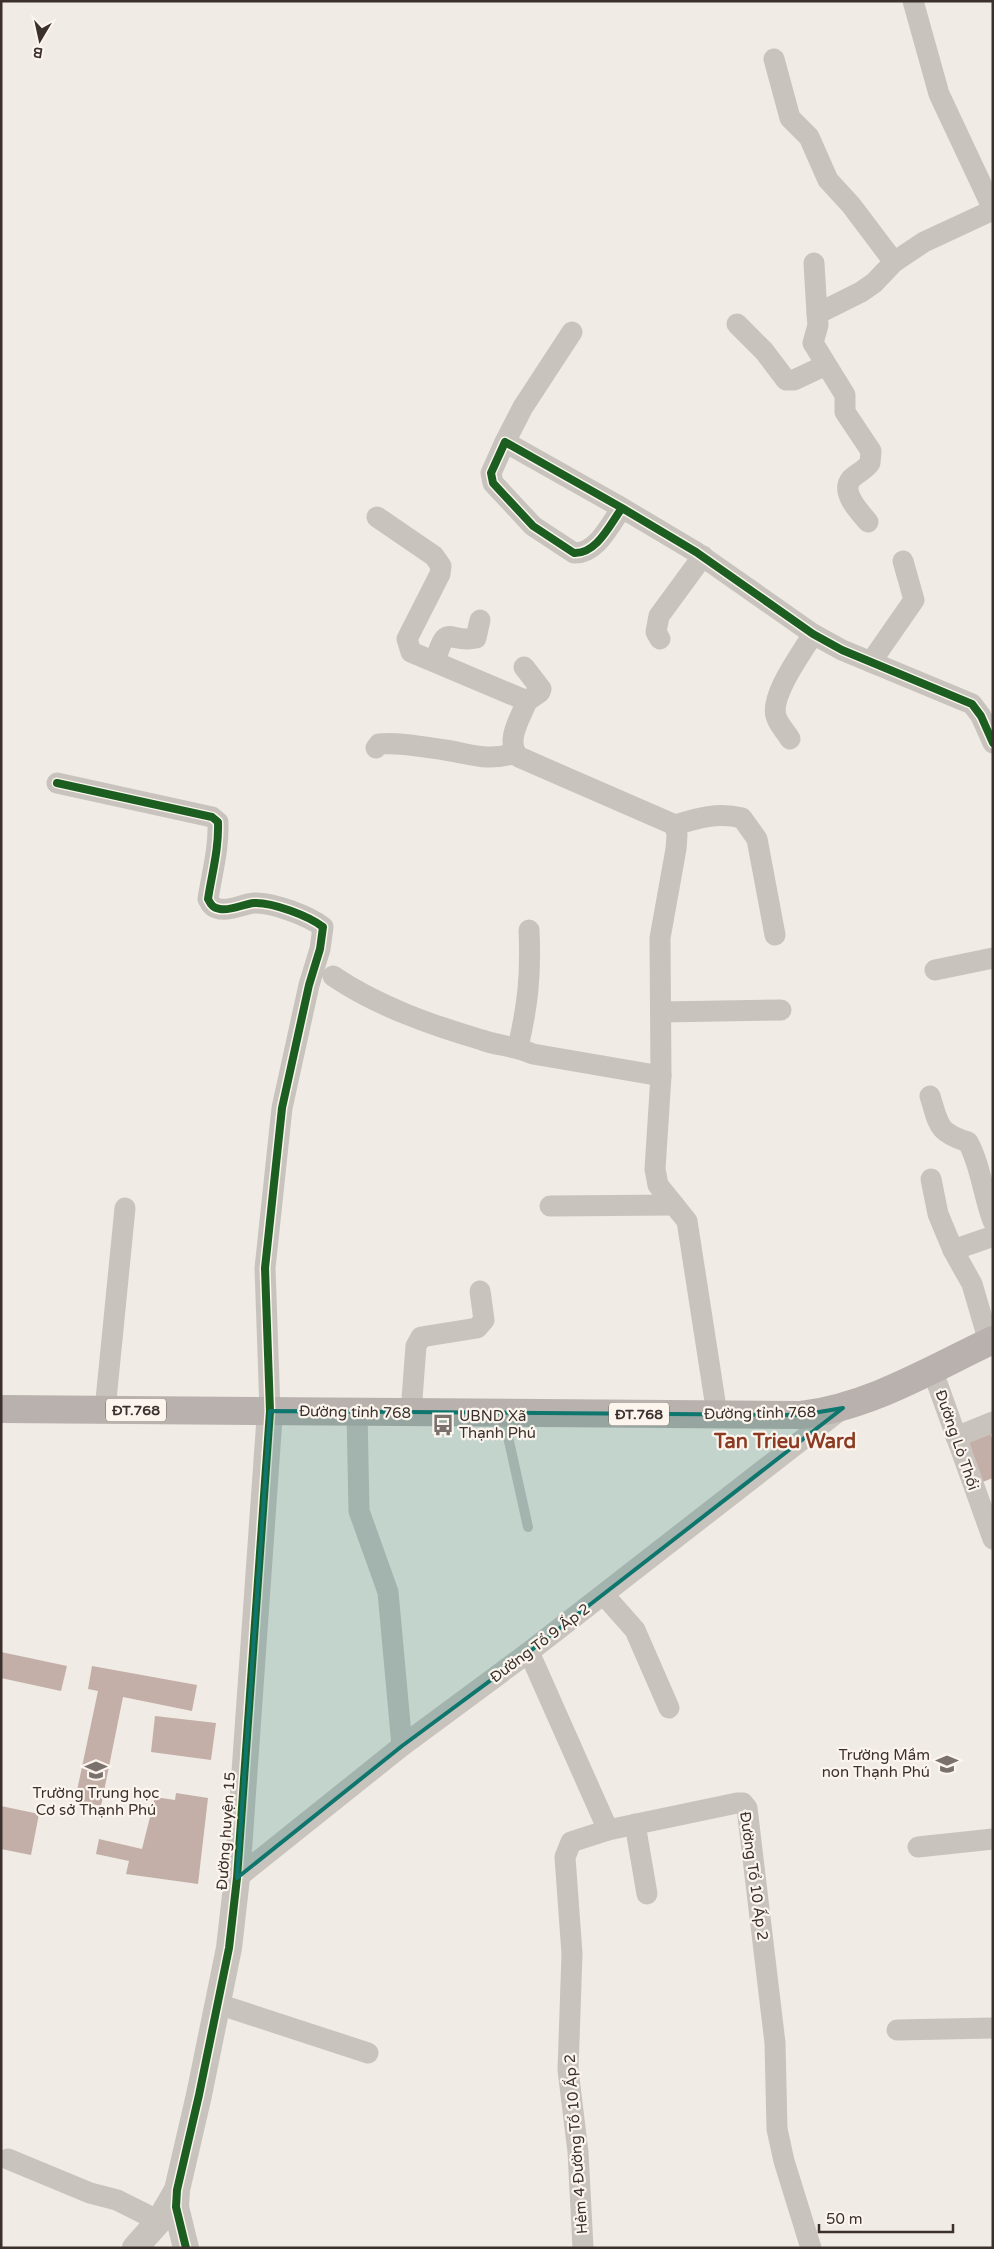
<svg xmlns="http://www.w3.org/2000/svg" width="994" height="2249" viewBox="0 0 994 2249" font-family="'Varela Round',sans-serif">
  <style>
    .building { fill: #c3afa7 }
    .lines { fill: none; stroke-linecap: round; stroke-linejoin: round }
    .service { stroke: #c9c3be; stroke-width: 10 }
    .minor { stroke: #c9c3be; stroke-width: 21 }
    .tertiary { stroke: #c9c3be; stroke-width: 26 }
    .primary { stroke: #b8b1ad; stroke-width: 28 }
    .cycleway-casing { stroke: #fbf5ee; stroke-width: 11 }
    .cycleway { stroke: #1b5e20; stroke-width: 8 }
    .marked { fill: #0f766e; fill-opacity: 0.2; stroke: #0f766e; stroke-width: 4; stroke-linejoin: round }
    .labels { text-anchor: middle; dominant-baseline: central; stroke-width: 4.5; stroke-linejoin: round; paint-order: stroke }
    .shield { fill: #fbf5ee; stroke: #756b66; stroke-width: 1 }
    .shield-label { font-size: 14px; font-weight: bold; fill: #3b302b }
    .street-label { font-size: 15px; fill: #3b302b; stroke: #fbf5ee }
    .poi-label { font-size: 15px; fill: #3b302b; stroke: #fbf5ee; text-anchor: start }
    .district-label { font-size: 20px; font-weight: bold; fill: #8c3b22; stroke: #fbf5ee }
  </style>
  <rect width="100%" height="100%" fill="#f0ebe5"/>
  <!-- building -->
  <g class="building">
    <path d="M989 1430 993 1441V1478L980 1483 964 1439Z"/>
    <path d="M1 1652 67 1666 61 1691 1 1678Z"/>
    <path d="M92 1666 197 1685 192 1711 123 1697 101 1806 75 1800 98 1691 88 1689Z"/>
    <path d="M155 1716 216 1723 211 1760 151 1752Z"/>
    <path d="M176 1793 208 1798 198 1884 126 1874 129 1861 96 1854 99 1839 142 1849 155 1797 175 1800Z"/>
    <path d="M1 1806 39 1814 31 1855 1 1849Z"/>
  </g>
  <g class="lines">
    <!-- service -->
    <path class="service" d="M503 1414 528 1527"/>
    <!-- minor -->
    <g class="minor">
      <path d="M913 1 939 94 993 209"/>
      <path d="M774 59 790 118 809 137 828 180 851 205 894 262"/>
      <path d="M814 263 817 314 861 292 874 283 894 262 924 242 993 210"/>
      <path d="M817 314 818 325 813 343 845 395V412L871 451 870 463C865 470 857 473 851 479 840 493 860 512 868 522"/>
      <path d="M737 324 764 351 786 380H794L826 365"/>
      <path d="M505 442 523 407 572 332"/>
      <path d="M622 508C610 524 597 554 574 553L533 526 493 483 491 473 505 442 622 508 696 552 813 634 842 650 972 704 981 716 993 743"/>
      <path d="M377 517 434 556 441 566 440 574 407 639 411 652 527 701C521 717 504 742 519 757L675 825 677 835 676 849 660 938 661 1076"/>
      <path d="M660 639 656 632 659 616 703 556"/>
      <path d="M435 662C447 620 448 644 476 638L480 620"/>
      <path d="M871 662 914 600 903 561"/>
      <path d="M524 667 541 689 540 692 527 701"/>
      <path d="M790 739C786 732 778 724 776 716 770 695 802 653 813 634"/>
      <path d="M376 748 379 744C400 742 424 747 445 750 471 754 488 762 515 753"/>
      <path d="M57 783 212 817 218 822C219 849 212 873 208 899 211 905 213 908 220 909 232 911 243 904 254 903 272 902 309 916 323 927L320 949 309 985 282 1108 265 1268 270 1411"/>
      <path d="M675 825C698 818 718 812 742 818L757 839 775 935"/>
      <path d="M935 970 993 958"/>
      <path d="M333 976C377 1006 431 1025 482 1040 499 1046 516 1046 533 1054L661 1076 655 1169 658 1185 687 1221 717 1414"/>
      <path d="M661 1012 781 1010"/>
      <path d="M518 1047C528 1004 531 975 529 930"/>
      <path d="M930 1096C939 1125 937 1132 968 1142 981 1166 983 1195 993 1221"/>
      <path d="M931 1179 938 1214 953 1250"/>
      <path d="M550 1206 674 1205"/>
      <path d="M989 1342 972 1284 953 1250 991 1237 993 1234"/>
      <path d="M932 1369 993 1539"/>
      <path d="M105 1410 125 1208"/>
      <path d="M357 1412 359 1511 388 1592 402 1746"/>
      <path d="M411 1412 416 1346 421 1337 477 1328 484 1320 480 1291"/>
      <path d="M956 1437 993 1422"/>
      <path d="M604 1595 635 1630 669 1708"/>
      <path d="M529 1652 608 1830 737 1803H743L747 1808 775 2043 777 2129 784 2161 811 2248"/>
      <path d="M635 1824 647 1894"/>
      <path d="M918 1847 993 1839"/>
      <path d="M237 1878 402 1746 529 1652 843 1408"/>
      <path d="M218 2004 368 2053"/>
      <path d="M897 2030 993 2028"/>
      <path d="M8 2159 90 2193 117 2200 159 2221"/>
      <path d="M583 2248 578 2152 568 2070 572 1954 565 1857 571 1842 608 1830"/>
    </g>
    <!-- tertiary -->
    <g class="tertiary">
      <path d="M135 2248 159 2221 177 2190"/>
      <path d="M186 2248 176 2207 177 2190 199 2095 229 1948 237 1878 270 1411"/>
    </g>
    <!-- primary -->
    <path class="primary" d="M1 1409 801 1415C870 1407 931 1369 993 1340"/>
    <!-- cycleway casing -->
    <g class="cycleway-casing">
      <g id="cycleway">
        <path d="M622 508C610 524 597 554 574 553L533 526 493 483 491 473 505 442 622 508 696 552 813 634 842 650 972 704 981 716 993 743"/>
        <path d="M57 783 212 817 218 822C219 849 212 873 208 899 211 905 213 908 220 909 232 911 243 904 254 903 272 902 309 916 323 927L320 949 309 985 282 1108 265 1268 270 1411 237 1878 229 1948 199 2095 177 2190 176 2207 186 2248"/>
      </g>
    </g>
    <!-- cycleway -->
    <use href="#cycleway" class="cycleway"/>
  </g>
  <!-- marked area -->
  <path class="marked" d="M843 1408 529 1652 402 1746 237 1878 270 1411 801 1415Z"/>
  <!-- icons -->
  <defs>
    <g id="bus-bare" transform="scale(1.725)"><path d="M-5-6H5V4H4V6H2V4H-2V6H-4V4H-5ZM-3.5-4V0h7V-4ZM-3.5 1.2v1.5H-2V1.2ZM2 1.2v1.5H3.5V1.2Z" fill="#7a716c" stroke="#fbf5ee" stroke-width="2.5" paint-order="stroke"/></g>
    <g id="school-bare" transform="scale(1.725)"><path d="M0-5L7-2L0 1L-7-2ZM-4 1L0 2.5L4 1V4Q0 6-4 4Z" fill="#7a716c" stroke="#fbf5ee" stroke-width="2.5" paint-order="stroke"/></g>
  </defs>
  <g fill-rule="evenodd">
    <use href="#bus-bare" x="443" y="1425"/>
    <use href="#school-bare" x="947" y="1764"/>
    <use href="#school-bare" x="96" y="1770"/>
  </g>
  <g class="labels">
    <!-- shield labels -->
    <g class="shield">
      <rect x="106" y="1398.5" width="60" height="23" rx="4"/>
      <rect x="609" y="1402.5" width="60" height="23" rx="4"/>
    </g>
    <g class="shield-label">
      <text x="136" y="1410">ĐT.768</text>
      <text x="639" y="1414">ĐT.768</text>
    </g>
    <!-- street labels -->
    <g class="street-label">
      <text transform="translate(355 1412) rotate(1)">Đường tỉnh 768</text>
      <text transform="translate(760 1413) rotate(-1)">Đường tỉnh 768</text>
      <text transform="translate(957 1440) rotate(71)">Đường Lò Thổi</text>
      <text transform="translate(540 1643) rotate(-37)">Đường Tổ 9 Ấp 2</text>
      <text transform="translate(226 1831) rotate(-86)">Đường huyện 15</text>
      <text transform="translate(754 1876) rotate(82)">Đường Tổ 10 Ấp 2</text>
      <text transform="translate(576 2144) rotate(-94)">Hẻm 4 Đường Tổ 10 Ấp 2</text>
    </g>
    <!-- poi labels -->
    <g class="poi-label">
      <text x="459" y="1416">UBND Xã<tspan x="459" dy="17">Thạnh Phú</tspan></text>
      <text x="930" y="1755" text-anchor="end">Trường Mầm<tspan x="930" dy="17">non Thạnh Phú</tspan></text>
      <text x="96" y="1793" text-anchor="middle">Trường Trung học<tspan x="96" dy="17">Cơ sở Thạnh Phú</tspan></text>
    </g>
    <!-- district labels -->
    <g class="district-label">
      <text x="785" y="1442">Tan Trieu Ward</text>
    </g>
  </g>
  <!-- border -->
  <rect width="994" height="2249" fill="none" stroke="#3b302b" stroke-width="5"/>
  <!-- north arrow -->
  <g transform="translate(40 40) rotate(189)" stroke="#fbf5ee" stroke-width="4" paint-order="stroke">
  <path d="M0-4L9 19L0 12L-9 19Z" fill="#3b302b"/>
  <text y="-8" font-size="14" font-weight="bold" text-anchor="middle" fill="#3b302b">B</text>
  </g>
  <!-- scale -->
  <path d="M819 2224v8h134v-8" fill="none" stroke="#3b302b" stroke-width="2.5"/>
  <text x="826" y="2224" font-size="15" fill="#3b302b" stroke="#fbf5ee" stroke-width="4" paint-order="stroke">50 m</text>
</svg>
